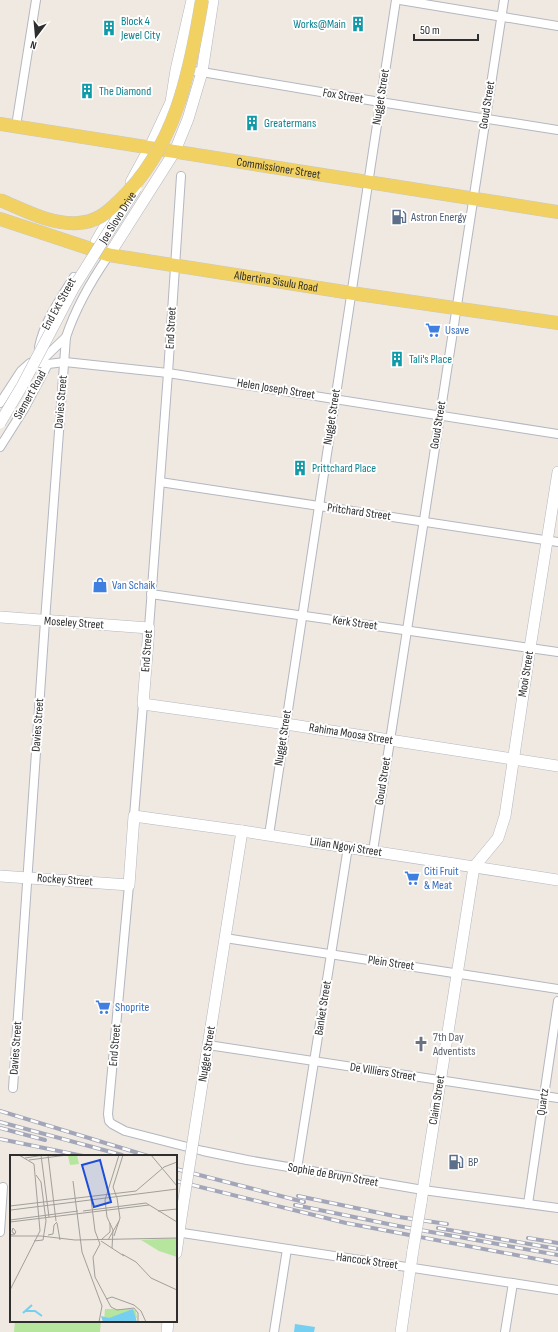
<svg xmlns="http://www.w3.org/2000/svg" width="558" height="1332" viewBox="0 0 558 1332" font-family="'Sofia Sans Condensed',sans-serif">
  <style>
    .green { fill: #b6e59e }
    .water { fill: #75cff0 }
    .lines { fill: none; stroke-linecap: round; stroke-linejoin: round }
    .street-casing { stroke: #b4b7c1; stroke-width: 10 }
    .secondary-casing { stroke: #b4b7c1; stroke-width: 12 }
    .primary-casing { stroke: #c9c9c9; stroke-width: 14 }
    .street { stroke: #fff; stroke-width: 8 }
    .secondary { stroke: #fff; stroke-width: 11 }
    .primary { stroke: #f2d163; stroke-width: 13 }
    .rail-casing { stroke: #a3a6b8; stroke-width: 4 }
    .rail { stroke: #fff; stroke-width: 2.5; stroke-dasharray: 8; stroke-linecap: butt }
    .secondary-bridge-casing { stroke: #b4b7c1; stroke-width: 12; stroke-linecap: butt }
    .primary-bridge-casing { stroke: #c9c9c9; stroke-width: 14; stroke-linecap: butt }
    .secondary-bridge { stroke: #fff; stroke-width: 11 }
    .primary-bridge { stroke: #f2d163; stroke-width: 13 }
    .labels { text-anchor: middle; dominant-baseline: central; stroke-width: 4; stroke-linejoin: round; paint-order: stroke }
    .culture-label { font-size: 12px; fill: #0d838f; stroke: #fff; text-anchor: start }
    .street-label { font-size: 12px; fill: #2e2e2e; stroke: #fff }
    .service-label { font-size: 12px; fill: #4e5e75; stroke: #fff; text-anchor: start }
    .shop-label { font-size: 12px; fill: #366cbe; stroke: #fff; text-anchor: start }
    .worship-label { font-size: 12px; fill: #5b616d; stroke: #fff; text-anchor: start }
    .inset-river { fill: none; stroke: #75cff0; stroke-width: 2 }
    .inset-road { fill: none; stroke: #a29e99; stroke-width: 1 }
    .view { fill: #1d4ed8; fill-opacity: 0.15; stroke: #1d4ed8; stroke-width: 2 }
    .inset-edge { fill: none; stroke: #2e2e2e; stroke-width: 2 }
  </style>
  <rect width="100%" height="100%" fill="#efe9e1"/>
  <!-- green -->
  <path class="green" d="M15 1321H101L100 1332H14Z"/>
  <!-- water -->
  <path class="water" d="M295 1324 315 1327 314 1332H294Z"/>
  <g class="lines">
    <!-- street casing -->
    <g class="street-casing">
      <g id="street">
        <path d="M400 0 558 26"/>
        <path d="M184 70 202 72 380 102 558 130"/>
        <path d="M16 126 36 0"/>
        <path d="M39 347C44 322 60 299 74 277"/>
        <path d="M40 362 66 337"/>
        <path d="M0 403 21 371 30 363 33 362 48 364 65 362 168 373 558 434"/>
        <path d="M0 447 24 409 48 364"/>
        <path d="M160 482 558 542"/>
        <path d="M151 594 558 652"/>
        <path d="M149 628 168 373 181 176"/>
        <path d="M134 816 143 704"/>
        <path d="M269 835 396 0"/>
        <path d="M373 851 504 0"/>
        <path d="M129 885 108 1114 109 1121 112 1124 125 1131 203 1151 247 1160 423 1190 558 1208"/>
        <path d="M225 938 558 989"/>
        <path d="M208 1045 558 1098"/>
        <path d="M13 1088 45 621 66 337C76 307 91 281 109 255"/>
        <path d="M297 1169 348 847"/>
        <path d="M528 1204 558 1001"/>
        <path d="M0 1232 3 1187"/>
        <path d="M176 1232 558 1290"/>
        <path d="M274 1332 287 1249"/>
        <path d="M505 1332 513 1283"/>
      </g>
    </g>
    <!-- secondary casing -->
    <g class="secondary-casing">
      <g id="secondary">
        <path d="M131 182 150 147 171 102 176 70 192 0"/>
        <path d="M96 242 117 205"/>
        <path d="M109 255 175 151 188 119 202 72 213 0"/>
        <path d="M0 617 149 628 143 704 286 724 558 766"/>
        <path d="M0 876 129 885 134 816 242 831 558 880"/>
        <path d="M207 1052 242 831"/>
        <path d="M421 1203 474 867 498 838 505 816 530 648 558 472"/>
        <path d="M176 1253 181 1218"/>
        <path d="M167 1332 168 1321"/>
        <path d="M401 1332 413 1250"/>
      </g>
    </g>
    <!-- primary casing -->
    <g class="primary-casing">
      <g id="primary">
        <path id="s1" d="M0 124 558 212"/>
        <path id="s2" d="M0 219 109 255 351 293 558 323"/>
      </g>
    </g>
    <!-- street -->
    <use href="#street" class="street"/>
    <!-- secondary -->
    <use href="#secondary" class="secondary"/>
    <!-- primary -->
    <use href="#primary" class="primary"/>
    <!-- rail casing -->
    <g class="rail-casing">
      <g id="rail">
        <path d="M0 1111 148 1156"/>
        <path d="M0 1122 122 1155"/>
        <path d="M0 1128 45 1140"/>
        <path d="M0 1139 83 1156"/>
        <path d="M176 1169 304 1202"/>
        <path d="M176 1181 346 1223 558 1263"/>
        <path d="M298 1196 399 1217 447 1224"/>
        <path d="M295 1205 398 1226 558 1255"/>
        <path d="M438 1228 558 1249"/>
        <path d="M528 1238 558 1243"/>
      </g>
    </g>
    <!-- rail -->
    <use href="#rail" class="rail"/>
    <!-- secondary-bridge casing -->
    <g class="secondary-bridge-casing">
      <g id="secondary-bridge">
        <path id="s3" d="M0 423 22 386 74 287 136 188"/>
        <path d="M181 1218 207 1052"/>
        <path d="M413 1250 421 1203"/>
      </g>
    </g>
    <!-- primary-bridge casing -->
    <g class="primary-bridge-casing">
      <path id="primary-bridge" d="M0 200C24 210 51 225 78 223 96 222 107 213 119 201 175 148 190 73 202 0"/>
    </g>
    <!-- secondary-bridge -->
    <use href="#secondary-bridge" class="secondary-bridge"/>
    <!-- primary-bridge -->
    <use href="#primary-bridge" class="primary-bridge"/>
  </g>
  <!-- icons -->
  <defs>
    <g id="building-bare" transform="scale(1.2)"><path d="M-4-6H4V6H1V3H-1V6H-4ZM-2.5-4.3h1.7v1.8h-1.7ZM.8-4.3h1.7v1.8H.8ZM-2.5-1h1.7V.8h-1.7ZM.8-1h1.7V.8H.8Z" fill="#0f9aa8" stroke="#fff" stroke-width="2.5" paint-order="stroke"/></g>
    <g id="fuel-bare" transform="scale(1.2)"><path d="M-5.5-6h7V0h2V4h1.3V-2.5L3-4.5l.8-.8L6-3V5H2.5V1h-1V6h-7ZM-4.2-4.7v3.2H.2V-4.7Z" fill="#5c6f8a" stroke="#fff" stroke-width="2.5" paint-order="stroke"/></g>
    <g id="supermarket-bare" transform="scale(1.2)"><path d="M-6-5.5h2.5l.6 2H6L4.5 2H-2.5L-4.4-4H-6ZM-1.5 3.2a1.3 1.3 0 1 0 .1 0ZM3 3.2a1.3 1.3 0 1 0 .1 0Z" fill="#3f7fe0" stroke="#fff" stroke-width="2.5" paint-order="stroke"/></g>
    <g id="shop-bare" transform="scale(1.2)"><path d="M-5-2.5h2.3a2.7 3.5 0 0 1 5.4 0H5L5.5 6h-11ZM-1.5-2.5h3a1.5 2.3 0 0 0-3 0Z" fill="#3f7fe0" stroke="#fff" stroke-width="2.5" paint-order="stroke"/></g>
    <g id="church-bare" transform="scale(1.2)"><path d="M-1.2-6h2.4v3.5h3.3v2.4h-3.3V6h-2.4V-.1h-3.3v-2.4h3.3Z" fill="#6b7280" stroke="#fff" stroke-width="2.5" paint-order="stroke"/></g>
  </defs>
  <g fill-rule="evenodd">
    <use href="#building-bare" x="358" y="24"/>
    <use href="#building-bare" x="109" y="28"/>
    <use href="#building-bare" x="87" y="91"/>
    <use href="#building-bare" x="252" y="123"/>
    <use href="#fuel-bare" x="399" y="217"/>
    <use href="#supermarket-bare" x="433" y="330"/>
    <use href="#building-bare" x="397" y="359"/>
    <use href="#building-bare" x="300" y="468"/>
    <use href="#shop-bare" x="100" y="585"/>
    <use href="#supermarket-bare" x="412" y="878"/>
    <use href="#supermarket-bare" x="103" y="1007"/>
    <use href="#church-bare" x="421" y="1044"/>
    <use href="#fuel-bare" x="456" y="1162"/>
  </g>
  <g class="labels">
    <!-- culture labels -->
    <g class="culture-label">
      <text x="121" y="21">Block 4<tspan x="121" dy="14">Jewel City</tspan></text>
      <text x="346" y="24" text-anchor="end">Works@Main</text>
      <text x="99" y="91">The Diamond</text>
      <text x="264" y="123">Greatermans</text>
      <text x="409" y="359">Tali's Place</text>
      <text x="312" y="468">Prittchard Place</text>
    </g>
    <!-- street labels -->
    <g class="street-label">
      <text transform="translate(343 96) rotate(10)">Fox Street</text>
      <text transform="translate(381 97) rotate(-81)">Nugget Street</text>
      <text transform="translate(487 105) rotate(-81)">Goud Street</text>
      <text stroke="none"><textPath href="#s1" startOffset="282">Commissioner Street</textPath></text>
      <text stroke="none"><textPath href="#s3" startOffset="237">Joe Slovo Drive</textPath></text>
      <text stroke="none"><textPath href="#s2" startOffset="284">Albertina Sisulu Road</textPath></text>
      <text transform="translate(59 304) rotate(-61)">End Ext Street</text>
      <text transform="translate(171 328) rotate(-87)">End Street</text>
      <text transform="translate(276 389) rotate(9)">Helen Joseph Street</text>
      <text transform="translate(30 395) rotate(-61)">Siemert Road</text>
      <text transform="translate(61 402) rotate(-85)">Davies Street</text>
      <text transform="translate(332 417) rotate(-81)">Nugget Street</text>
      <text transform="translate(438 425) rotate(-81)">Goud Street</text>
      <text transform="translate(359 512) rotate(8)">Pritchard Street</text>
      <text transform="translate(74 623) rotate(4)">Moseley Street</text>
      <text transform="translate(355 623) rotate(8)">Kerk Street</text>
      <text transform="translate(147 651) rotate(-86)">End Street</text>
      <text transform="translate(526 674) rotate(-81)">Mooi Street</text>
      <text transform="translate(38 725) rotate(-86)">Davies Street</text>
      <text transform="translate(351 734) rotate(9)">Rahima Moosa Street</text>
      <text transform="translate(283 738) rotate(-81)">Nugget Street</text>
      <text transform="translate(383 781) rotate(-81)">Goud Street</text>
      <text transform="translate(346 847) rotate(9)">Lilian Ngoyi Street</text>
      <text transform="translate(65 880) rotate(4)">Rockey Street</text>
      <text transform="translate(391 963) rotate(8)">Plein Street</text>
      <text transform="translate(323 1008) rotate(-81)">Banket Street</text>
      <text transform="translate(115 1045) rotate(-85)">End Street</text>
      <text transform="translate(16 1048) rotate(-86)">Davies Street</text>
      <text transform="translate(207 1054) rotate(-81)">Nugget Street</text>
      <text transform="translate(383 1072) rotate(9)">De Villiers Street</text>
      <text transform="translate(437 1100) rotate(-81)">Claim Street</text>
      <text transform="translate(543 1102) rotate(-82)">Quartz</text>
      <text transform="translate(333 1175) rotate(10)">Sophie de Bruyn Street</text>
      <text transform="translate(367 1261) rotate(8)">Hancock Street</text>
    </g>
    <!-- service labels -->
    <g class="service-label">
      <text x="411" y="217">Astron Energy</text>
      <text x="468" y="1162">BP</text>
    </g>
    <!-- shop labels -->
    <g class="shop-label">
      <text x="445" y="330">Usave</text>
      <text x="112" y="585">Van Schaik</text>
      <text x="424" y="871">Citi Fruit<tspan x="424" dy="14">&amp; Meat</tspan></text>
      <text x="115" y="1007">Shoprite</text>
    </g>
    <!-- worship labels -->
    <g class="worship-label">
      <text x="433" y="1037">7th Day<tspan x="433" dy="14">Adventists</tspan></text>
    </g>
  </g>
  <!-- overview -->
  <g transform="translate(10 1155)">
    <rect width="167" height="167" fill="#efe9e1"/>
    <path d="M67 0 69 9 60 10 58 1ZM167 83V102L149 96 131 85ZM95 154H123L126 156 127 163 94 167Z" fill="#b6e59e"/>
    <path d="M123 154 127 167H93L91 161 99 163Z" fill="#75cff0"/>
    <path class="inset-river" d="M16 156H25L32 161M13 158 22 150"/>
    <path class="inset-road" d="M31 0 39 62M38 0 46 66M141 0 167 31M15 3 34 0M19 5 57 0M63 26 72 97 92 151 89 167M81 44 85 76 90 89 83 102 85 122 101 152 107 155 124 153 128 158V167M0 51 126 36 154 12 167 7M1 55 167 34M73 56 136 48 167 67M148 56 167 54M0 65 68 56M0 67 139 50M47 68 50 85M0 80 4 79H5V78L6 77 3 73 2 76 3 78H4V79H5M38 80 43 79 44 70 47 67M0 81H31L65 85 167 83M104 81 110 63 107 43 103 32 113 0M92 84 100 77V68M98 85 109 66M24 86 33 85 36 66 31 27 26 20M91 86 114 101M102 93 103 75 97 62 95 45 109 0M112 99 126 107 141 123 167 135M0 135 30 76 24 9 9 0M96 144 102 142 124 150 131 156 136 167"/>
    <path class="view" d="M90 5 101 47 84 52 72 10Z"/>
    <rect width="167" height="167" class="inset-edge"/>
  </g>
  <!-- north arrow -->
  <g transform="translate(36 36) rotate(196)" stroke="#ffffff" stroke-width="3" paint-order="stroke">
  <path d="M0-3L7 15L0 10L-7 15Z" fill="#2e2e2e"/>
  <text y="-6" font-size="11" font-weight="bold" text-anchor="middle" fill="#2e2e2e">N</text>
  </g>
  <!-- scale -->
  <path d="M414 34v6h64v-6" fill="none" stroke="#2e2e2e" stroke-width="2"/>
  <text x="420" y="34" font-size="12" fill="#2e2e2e" stroke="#ffffff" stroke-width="3" paint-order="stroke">50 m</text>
</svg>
